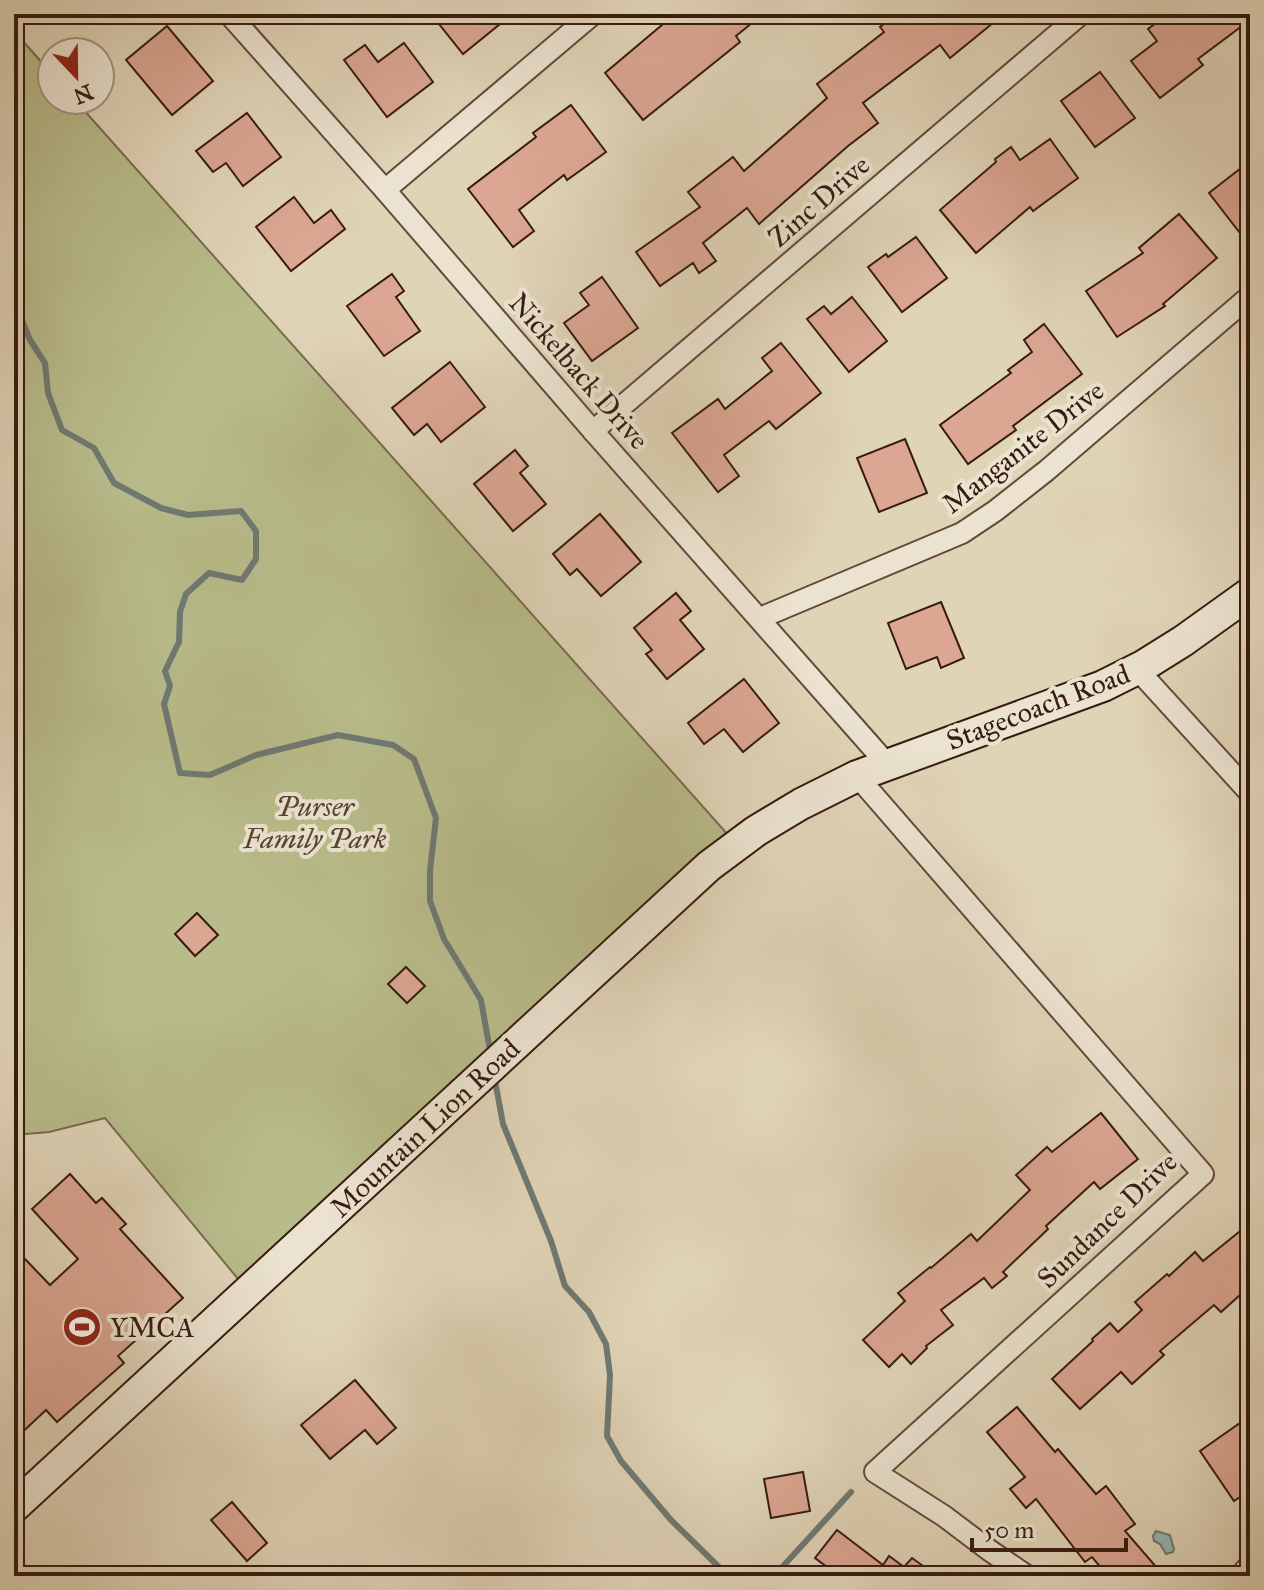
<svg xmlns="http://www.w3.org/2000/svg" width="1264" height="1590" viewBox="0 0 1264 1590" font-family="'IM FELL Great Primer',serif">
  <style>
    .green { fill: #b8bb8a; stroke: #786b4d; stroke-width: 2 }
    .water { fill: #94b7b3; stroke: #6f7972; stroke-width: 2 }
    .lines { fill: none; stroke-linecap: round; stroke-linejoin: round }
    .stream { stroke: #6f7972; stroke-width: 6 }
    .building { fill: #dba692; stroke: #381b10; stroke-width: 2 }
    .street-casing { stroke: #62493a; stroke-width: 24 }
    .secondary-casing { stroke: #381b10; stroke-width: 34 }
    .street { stroke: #ebe3d0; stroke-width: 20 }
    .secondary { stroke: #ebe3d0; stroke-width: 30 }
    .labels { text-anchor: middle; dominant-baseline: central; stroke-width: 8; stroke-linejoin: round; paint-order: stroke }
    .street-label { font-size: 28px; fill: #381b10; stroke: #ebe3d0 }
    .park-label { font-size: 28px; font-style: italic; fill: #58432e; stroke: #ebe3d0 }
    .poi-label { font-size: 28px; fill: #381b10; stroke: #ebe3d0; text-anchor: start }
  </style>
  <rect width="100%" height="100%" fill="#e0d4b7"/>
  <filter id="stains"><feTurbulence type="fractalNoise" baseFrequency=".0025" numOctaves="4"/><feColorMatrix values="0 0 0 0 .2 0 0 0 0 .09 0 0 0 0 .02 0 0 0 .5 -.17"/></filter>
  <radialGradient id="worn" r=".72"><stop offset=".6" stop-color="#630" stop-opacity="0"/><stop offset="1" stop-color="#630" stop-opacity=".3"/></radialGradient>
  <!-- green -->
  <path class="green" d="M14 31 52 74V100H75L737 845 248 1291 105 1118 49 1132 14 1135Z"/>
  <!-- water -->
  <path class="water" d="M1156 1531 1170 1535 1174 1549 1173 1552 1166 1554 1160 1544 1154 1541 1153 1536Z"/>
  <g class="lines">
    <!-- stream -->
    <g class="stream">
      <path d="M14 306 17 308 30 340 45 363 48 393 62 430 94 448 114 483 161 508 188 515 241 511 256 531V559L242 580 209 573 186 594 180 612 179 642 165 671 170 686 164 704 180 773 210 775 256 755 338 735 393 745 414 759 436 818 430 871V901L444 939 481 1000 491 1056"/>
      <path d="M494 1075 503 1124 551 1241 565 1286 589 1312 606 1344 610 1375 607 1436 621 1461 671 1520 721 1569 732 1576"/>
      <path d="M774 1576 851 1492"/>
    </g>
  </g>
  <!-- building -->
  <g class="building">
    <path d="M431 14H492L500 24 463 54Z"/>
    <path d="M675 14H678L684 21 693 14H763L736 36 740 42 643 120 605 73Z"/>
    <path d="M897 14H1004L950 58 940 45 863 103 878 123 848 146 759 224 747 208 703 243 716 261 699 273 693 263 660 286 636 252 700 207 688 192 733 157 744 171 827 98 817 84 884 32 880 27Z"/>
    <path d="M1168 14H1250V20L1198 59 1203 65 1160 98 1131 61 1157 41 1148 29Z"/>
    <path d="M167 26 213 81 172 115 126 60Z"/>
    <path d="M404 43 433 82 387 117 344 60 365 45 378 62Z"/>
    <path d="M1100 72 1135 118 1095 147 1061 101Z"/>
    <path d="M571 105 606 152 567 180 564 175 519 210 534 231 513 247 468 189 536 137 533 133Z"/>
    <path d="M247 113 281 157 243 186 226 163 213 172 196 151Z"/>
    <path d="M1050 139 1078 178 1033 211 1030 207 976 253 940 210 996 162 995 159 1011 147 1020 160Z"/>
    <path d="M1250 161V225L1240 233 1209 193Z"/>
    <path d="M294 197 314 223 331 210 345 229 291 271 256 227Z"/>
    <path d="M1179 214 1217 258 1163 304 1165 306 1117 337 1086 291 1143 253 1139 248Z"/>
    <path d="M916 237 947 278 902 312 868 267 886 254 888 257Z"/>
    <path d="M392 274 404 291 396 297 420 331 384 356 347 306Z"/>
    <path d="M602 277 638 328 592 361 564 323 589 305 580 293Z"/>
    <path d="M852 297 887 341 849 372 807 319 824 306 831 314Z"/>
    <path d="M1044 324 1082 374 1013 426 1016 430 968 464 940 425 1011 373 1008 370 1032 352 1024 340Z"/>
    <path d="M781 343 821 393 776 429 769 421 724 455 739 476 718 492 672 433 718 399 725 409 772 371 762 358Z"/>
    <path d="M450 362 485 407 441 442 427 424 414 435 392 408Z"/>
    <path d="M905 439 927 493 879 512 857 458Z"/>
    <path d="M515 450 528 466 520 473 546 504 513 531 474 484Z"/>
    <path d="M600 514 641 562 601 596 577 569 570 575 553 554Z"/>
    <path d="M676 593 691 611 680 620 704 649 667 679 646 654 652 650 634 628Z"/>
    <path d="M941 602 964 658 941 668 937 657 906 669 888 623Z"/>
    <path d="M744 679 779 723 743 752 724 729 704 744 688 723Z"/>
    <path d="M197 913 218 935 195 956 175 934Z"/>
    <path d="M406 967 425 986 407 1003 388 984Z"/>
    <path d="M1101 1113 1138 1159 1100 1189 1094 1182 1046 1226 1048 1229 1003 1272 1007 1276 992 1288 984 1278 941 1310 953 1325 926 1346 927 1348 911 1364 902 1354 889 1367 863 1340 905 1301 898 1293 930 1267 931 1268 971 1234 977 1241 1030 1190 1016 1175 1047 1147 1052 1152Z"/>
    <path d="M70 1174 96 1203 102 1198 126 1224 120 1229 183 1298 118 1356 124 1363 57 1422 46 1410 14 1440V1267L24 1258 50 1285 78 1259 32 1209Z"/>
    <path d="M1250 1223V1286L1221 1312 1214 1305 1160 1351 1164 1355 1132 1384 1121 1372 1080 1409 1052 1379 1093 1341 1092 1339 1110 1323 1118 1332 1142 1310 1135 1302 1167 1274 1169 1276 1195 1252 1203 1261Z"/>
    <path d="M355 1380 396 1428 377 1444 365 1430 330 1459 301 1425Z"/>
    <path d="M1017 1407 1055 1452 1058 1449 1096 1494 1106 1486 1135 1524 1125 1531 1164 1576H1108L1092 1557 1085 1562 1036 1499 1026 1508 1010 1489 1025 1477 987 1432Z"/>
    <path d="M1250 1416V1490L1234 1501 1200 1451Z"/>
    <path d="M803 1472 810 1511 771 1518 764 1479Z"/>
    <path d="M232 1502 267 1543 247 1561 211 1520Z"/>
    <path d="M837 1530 883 1565 889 1556 904 1567 912 1558 937 1576H839L815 1558Z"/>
  </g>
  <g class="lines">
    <!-- street casing -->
    <g class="street-casing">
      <g id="street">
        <path d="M229 14 385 190 593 431 887 764"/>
        <path d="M385 190 593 14"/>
        <path d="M593 431 1081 14"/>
        <path d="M760 618 962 533 995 511 1046 471 1250 296"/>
        <path d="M1137 669 1250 793"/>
        <path d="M857 776 1203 1174 875 1472 944 1516 989 1550 1027 1576"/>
        <path d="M1240 1576 1250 1565"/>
      </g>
    </g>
    <!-- secondary casing -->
    <g class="secondary-casing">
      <path id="secondary" d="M14 1507 709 866 756 831 801 804 857 776 1103 686 1143 666 1183 641 1250 593"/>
    </g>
    <!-- street -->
    <use href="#street" class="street"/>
    <!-- secondary -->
    <use href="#secondary" class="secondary"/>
  </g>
  <!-- icons -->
  <defs>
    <g id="stadium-disc" transform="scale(2)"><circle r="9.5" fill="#8f2418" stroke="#ebe3d0"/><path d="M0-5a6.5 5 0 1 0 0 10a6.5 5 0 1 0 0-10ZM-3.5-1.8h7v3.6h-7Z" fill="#fff"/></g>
  </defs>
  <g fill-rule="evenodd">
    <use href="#stadium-disc" x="82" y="1327"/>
  </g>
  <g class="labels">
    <!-- street labels -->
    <g class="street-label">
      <text transform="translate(819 201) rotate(-41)">Zinc Drive</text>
      <text transform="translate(579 371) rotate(49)">Nickelback Drive</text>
      <text transform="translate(1023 447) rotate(-38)">Manganite Drive</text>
      <text transform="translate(1038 707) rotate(-21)">Stagecoach Road</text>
      <text transform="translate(425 1128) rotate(-43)">Mountain Lion Road</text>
      <text transform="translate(1107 1220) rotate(-44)">Sundance Drive</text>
    </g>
    <!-- park labels -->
    <g class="park-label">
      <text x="315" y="806">Purser<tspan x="315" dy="32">Family Park</tspan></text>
    </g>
    <!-- poi labels -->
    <g class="poi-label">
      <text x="110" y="1327">YMCA</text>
    </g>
  </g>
  <!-- margin -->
  <rect width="1264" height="1590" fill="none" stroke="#e0d4b7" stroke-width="48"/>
  <rect x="16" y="16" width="1232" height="1558" fill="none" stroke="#381b10" stroke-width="4"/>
  <rect x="24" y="24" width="1216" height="1542" fill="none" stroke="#381b10" stroke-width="2"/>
  <!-- north arrow -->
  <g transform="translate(76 76) rotate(158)"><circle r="38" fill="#ebe3d0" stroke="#a39383" stroke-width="2"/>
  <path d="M0-6L14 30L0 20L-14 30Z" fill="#8f2418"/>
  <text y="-12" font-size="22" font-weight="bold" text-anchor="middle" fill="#381b10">N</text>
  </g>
  <!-- scale -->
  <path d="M972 1538v12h154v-12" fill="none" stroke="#381b10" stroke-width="4"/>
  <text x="984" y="1538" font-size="24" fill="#381b10" stroke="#ebe3d0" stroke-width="6" paint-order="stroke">50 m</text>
  <rect width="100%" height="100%" filter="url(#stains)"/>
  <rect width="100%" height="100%" fill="url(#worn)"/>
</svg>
